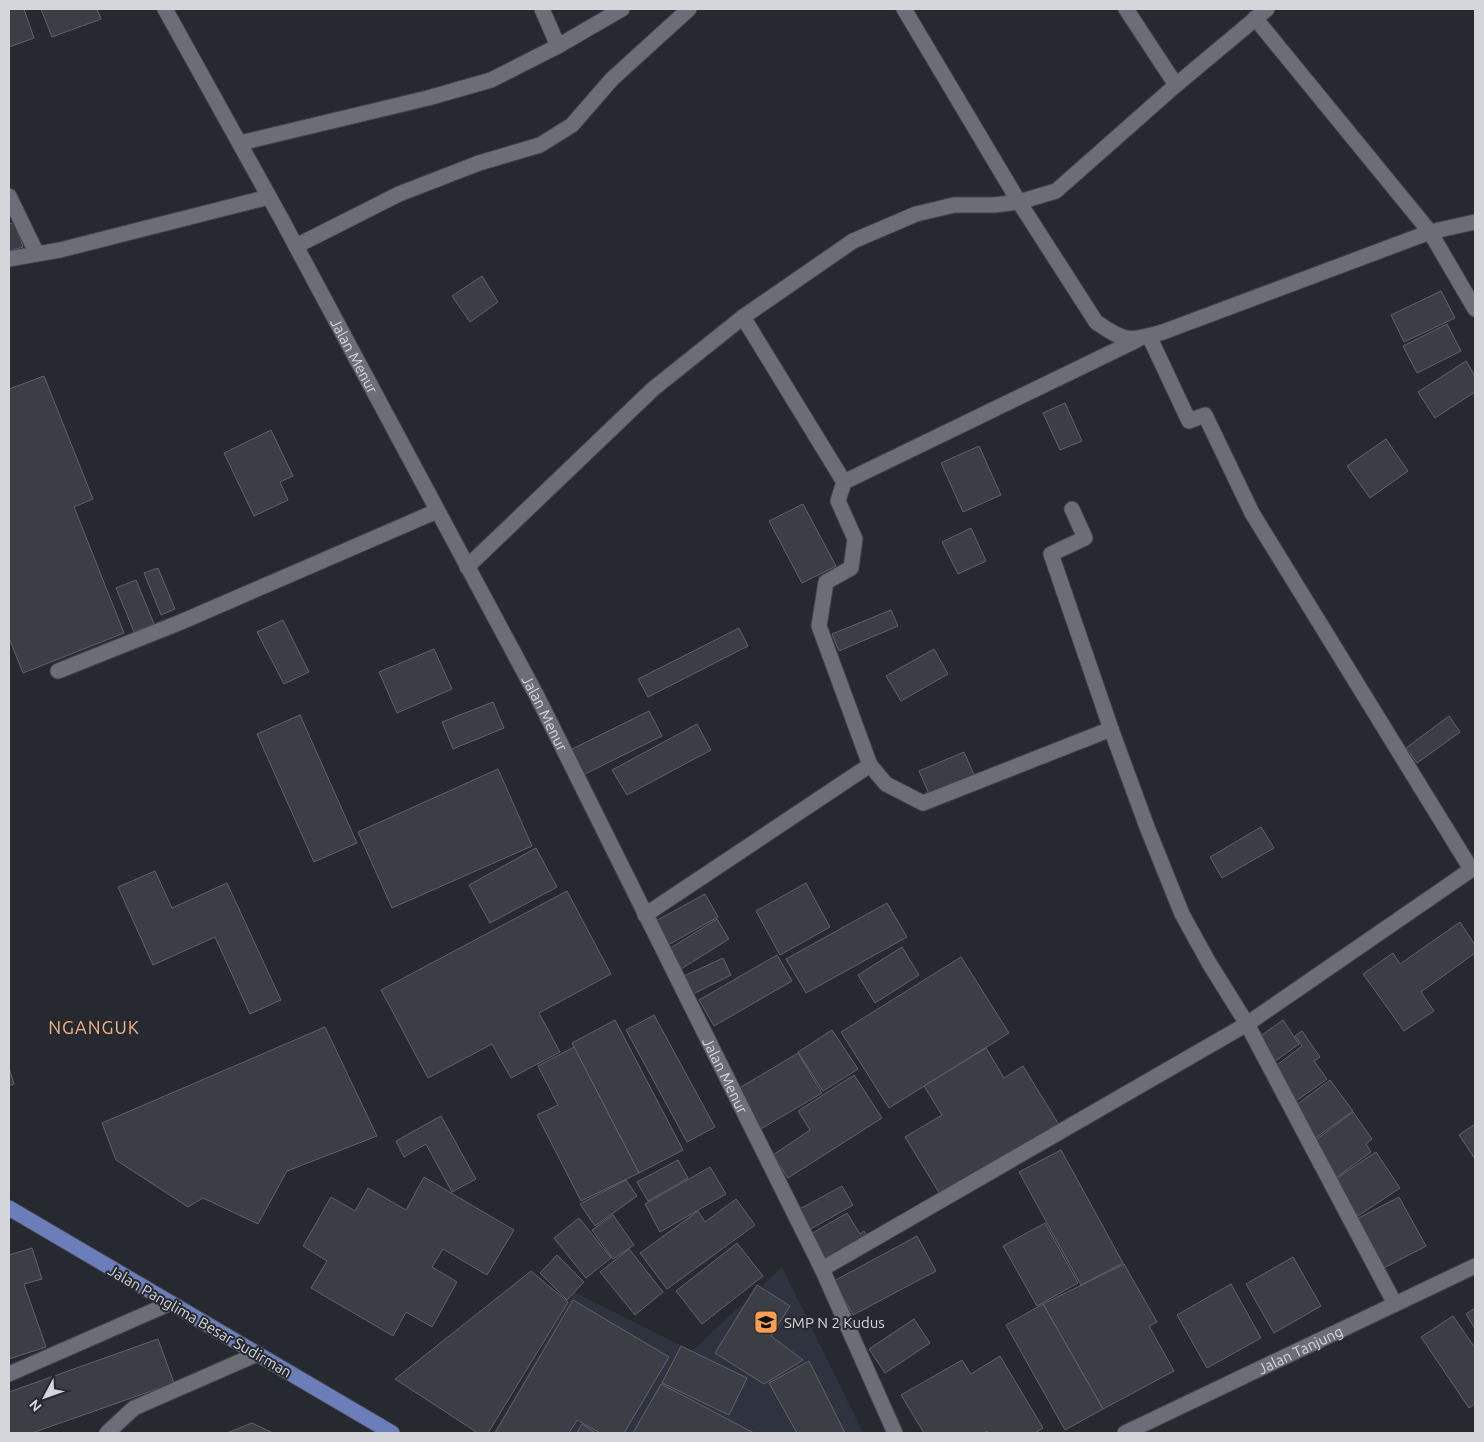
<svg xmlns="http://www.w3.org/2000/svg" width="1484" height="1442" viewBox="0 0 1484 1442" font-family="Ubuntu,sans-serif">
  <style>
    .built { fill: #2e333f }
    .building { fill: #3b3e45; stroke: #60636b }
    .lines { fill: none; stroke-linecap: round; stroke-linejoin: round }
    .minor-casing { stroke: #42444b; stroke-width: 17 }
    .major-casing { stroke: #42444b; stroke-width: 17 }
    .minor { stroke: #6b6e76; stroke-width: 15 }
    .major { stroke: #6c7eb9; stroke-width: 15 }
    .labels { text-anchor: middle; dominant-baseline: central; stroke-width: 4; stroke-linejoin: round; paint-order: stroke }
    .street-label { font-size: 15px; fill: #d5d6db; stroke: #262930 }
    .poi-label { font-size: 15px; fill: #d5d6db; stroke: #262930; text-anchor: start }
    .quarter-label { font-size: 18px; letter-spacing: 1px; fill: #f4b381; stroke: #262930 }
  </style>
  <rect width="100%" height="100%" fill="#262930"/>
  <!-- built -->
  <path class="built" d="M782 1267 863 1433H493L574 1292 692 1351Z"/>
  <!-- building -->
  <g class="building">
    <path d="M9 9H24L34 38 9 47Z"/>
    <path d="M41 9H97L101 19 52 37Z"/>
    <path d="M16 222 23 247 9 251V224Z"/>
    <path d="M482 276 498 302 470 322 452 296Z"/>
    <path d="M1441 291 1455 318 1404 342 1391 315Z"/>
    <path d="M1447 324 1461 351 1417 373 1403 346Z"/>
    <path d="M1466 361 1475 376V392L1435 418 1418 392Z"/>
    <path d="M44 376 93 499 74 507 124 633 23 673 9 638V389Z"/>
    <path d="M1065 403 1082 441 1060 450 1043 413Z"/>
    <path d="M271 430 293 476 280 482 288 500 254 516 224 453Z"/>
    <path d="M1386 439 1408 471 1370 498 1347 466Z"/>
    <path d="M979 446 1001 495 963 512 941 463Z"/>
    <path d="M803 504 836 566 802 583 769 521Z"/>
    <path d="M971 528 986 561 958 574 942 542Z"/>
    <path d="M158 568 175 609 161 615 144 573Z"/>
    <path d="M136 580 154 624 134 632 116 588Z"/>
    <path d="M891 610 898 626 839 651 832 634Z"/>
    <path d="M283 620 309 672 284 684 257 632Z"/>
    <path d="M739 628 748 646 648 697 638 679Z"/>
    <path d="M434 649 452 689 397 713 379 672Z"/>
    <path d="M934 649 948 674 901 701 886 676Z"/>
    <path d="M493 702 504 728 453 749 442 722Z"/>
    <path d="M649 711 662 736 581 776 568 751Z"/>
    <path d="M300 715 357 843 314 862 257 734Z"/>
    <path d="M1449 716 1460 732 1417 763 1406 748Z"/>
    <path d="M697 724 711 750 627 795 612 770Z"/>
    <path d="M964 752 975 777 930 796 919 771Z"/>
    <path d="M498 769 532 846 392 908 358 832Z"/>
    <path d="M1261 827 1274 848 1222 878 1210 857Z"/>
    <path d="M536 848 557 887 490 923 469 885Z"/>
    <path d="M155 871 172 908 227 883 281 1000 250 1014 215 937 153 965 118 887Z"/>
    <path d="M806 883 830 927 780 955 756 911Z"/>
    <path d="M567 891 611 974 539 1013 560 1052 511 1078 492 1044 428 1078 381 990Z"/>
    <path d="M705 894 718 917 668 945 654 922Z"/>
    <path d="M887 903 907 937 806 993 786 959Z"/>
    <path d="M717 919 729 939 681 969 669 949Z"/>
    <path d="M1460 922 1475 945V953L1421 992 1434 1011 1404 1031 1363 974 1393 953 1400 964Z"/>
    <path d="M902 947 919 975 875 1003 858 975Z"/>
    <path d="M777 955 792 981 714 1026 699 1000Z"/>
    <path d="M961 957 1009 1033 889 1108 841 1032Z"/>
    <path d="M723 958 731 975 693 994 684 976Z"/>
    <path d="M654 1015 715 1127 687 1142 626 1030Z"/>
    <path d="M615 1020 683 1150 639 1173 572 1043Z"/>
    <path d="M1283 1020 1299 1044 1274 1062 1258 1038Z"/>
    <path d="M325 1027 377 1136 287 1171 258 1224 203 1198 188 1207 116 1160 102 1123Z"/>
    <path d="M832 1030 858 1069 823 1091 798 1052Z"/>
    <path d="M1302 1031 1320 1057 1314 1061 1327 1079 1296 1101 1273 1068 1302 1046 1295 1036Z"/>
    <path d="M574 1047 639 1173 581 1201 537 1115 558 1105 538 1066Z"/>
    <path d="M986 1048 1004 1078 1023 1066 1061 1128 943 1199 905 1137 942 1115 924 1086Z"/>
    <path d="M798 1053 822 1093 759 1130 736 1090Z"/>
    <path d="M9 1068 14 1084 9 1086Z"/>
    <path d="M854 1075 882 1118 788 1178 773 1155 810 1130 798 1111Z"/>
    <path d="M1330 1080 1353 1111 1314 1139 1292 1108Z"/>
    <path d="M1353 1112 1372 1139 1366 1144 1371 1152 1337 1177 1313 1142Z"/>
    <path d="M441 1116 476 1179 452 1192 426 1144 404 1157 396 1141Z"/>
    <path d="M1475 1124V1159L1459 1135Z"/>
    <path d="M1061 1150 1123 1263 1081 1285 1019 1172Z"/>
    <path d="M1376 1152 1400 1188 1358 1216 1334 1180Z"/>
    <path d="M678 1160 688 1178 648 1201 637 1182Z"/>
    <path d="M710 1167 726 1194 660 1232 645 1204Z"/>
    <path d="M424 1177 514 1230 487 1275 443 1249 432 1267 457 1282 432 1327 406 1312 393 1336 311 1288 327 1261 303 1246 331 1197 355 1211 368 1188 406 1210Z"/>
    <path d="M626 1180 637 1196 595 1226 580 1204Z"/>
    <path d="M842 1186 853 1205 809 1230 798 1210Z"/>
    <path d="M1399 1197 1426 1246 1380 1270 1353 1221Z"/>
    <path d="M736 1199 755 1225 667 1289 640 1253 698 1211 705 1222Z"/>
    <path d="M847 1213 860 1234 864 1231 869 1239 828 1263 811 1234Z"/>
    <path d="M613 1215 634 1245 613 1259 592 1230Z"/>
    <path d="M579 1218 611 1258 586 1278 554 1238Z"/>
    <path d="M1045 1223 1078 1283 1037 1306 1003 1246Z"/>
    <path d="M917 1236 936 1271 853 1315 834 1281Z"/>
    <path d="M737 1243 763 1276 702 1324 676 1291Z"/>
    <path d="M32 1248 42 1279 24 1284 46 1347 9 1359V1255Z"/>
    <path d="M629 1249 663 1292 635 1315 600 1272Z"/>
    <path d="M557 1255 584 1282 567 1300 540 1273Z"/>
    <path d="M1293 1257 1321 1306 1274 1333 1246 1284Z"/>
    <path d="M1124 1264 1157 1322 1149 1326 1174 1371 1103 1409 1043 1304Z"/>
    <path d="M531 1271 568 1302 488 1433H478L395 1379Z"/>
    <path d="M1231 1284 1261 1338 1207 1368 1177 1315Z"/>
    <path d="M757 1285 790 1306 771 1336 803 1360 764 1384 715 1353Z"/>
    <path d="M573 1300 669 1357 624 1433H600L577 1420 569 1433H495Z"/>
    <path d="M1043 1304 1103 1409 1065 1430 1006 1325Z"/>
    <path d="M1475 1308V1329L1466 1314Z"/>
    <path d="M1453 1316 1475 1348V1404L1469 1408 1421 1337Z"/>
    <path d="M914 1319 930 1343 885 1373 869 1349Z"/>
    <path d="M158 1339 174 1383 32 1433H9V1392Z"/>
    <path d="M681 1346 747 1378 729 1415 662 1383Z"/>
    <path d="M1000 1356 1043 1428 1035 1433H989L987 1431 984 1433H924L901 1395 962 1360 971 1374Z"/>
    <path d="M809 1361 845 1433H797L769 1383Z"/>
    <path d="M661 1384 754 1433H633Z"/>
    <path d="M252 1423 273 1433H227Z"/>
    <path d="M582 1424 596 1433H577Z"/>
  </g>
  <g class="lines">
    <!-- minor casing -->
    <g class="minor-casing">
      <g id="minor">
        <path id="s1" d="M165 9 282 220 538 698 822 1269 895 1433"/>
        <path d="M542 9 558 46"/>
        <path d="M904 9 1019 202 1096 322C1125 342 1130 342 1163 332L1430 232 1475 222"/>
        <path d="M1126 9 1176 85"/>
        <path d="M1255 18 1430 232 1475 309"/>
        <path d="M240 143 428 98 491 80 558 46 622 9"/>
        <path d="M9 196 37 254"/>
        <path d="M296 246 399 194 479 163 540 145 572 125 612 79 689 9"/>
        <path d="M9 259 60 250 269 197"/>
        <path d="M1149 336 1189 421 1205 415 1252 513 1471 869"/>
        <path d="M844 482 1137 340"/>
        <path d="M1072 509 1085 538 1051 554 1111 729"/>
        <path d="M467 567 653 389 743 317 853 241 916 214 954 205H994L1019 202 1056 191 1176 85 1267 9"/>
        <path d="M58 671 181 622 437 511"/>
        <path d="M870 765 886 784 923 803 1111 729 1147 827 1182 914 1209 963 1247 1024 1395 1304"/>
        <path d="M645 915 870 765 819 626 826 582 851 568 855 539 838 501 844 482 743 317"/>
        <path d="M822 1269 1247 1024 1475 867"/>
        <path d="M9 1374 171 1303"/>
        <path d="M107 1433 134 1408 257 1354"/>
        <path id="s2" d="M1125 1433 1475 1266"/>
      </g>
    </g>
    <!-- major casing -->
    <g class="major-casing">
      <path id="major" d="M9 1208 392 1433"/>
    </g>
    <!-- minor -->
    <use href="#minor" class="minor"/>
    <!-- major -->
    <use href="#major" class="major"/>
  </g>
  <!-- icons -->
  <defs>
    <g id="school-square" transform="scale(1.25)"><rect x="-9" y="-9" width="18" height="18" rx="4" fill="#fa9f4f" stroke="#262930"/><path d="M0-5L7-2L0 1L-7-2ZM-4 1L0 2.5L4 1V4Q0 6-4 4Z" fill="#111"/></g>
  </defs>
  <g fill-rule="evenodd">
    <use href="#school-square" x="766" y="1322"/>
  </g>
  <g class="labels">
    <!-- street labels -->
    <g class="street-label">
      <text stroke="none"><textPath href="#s1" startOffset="395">Jalan Menur</textPath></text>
      <text stroke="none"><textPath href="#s1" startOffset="800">Jalan Menur</textPath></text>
      <text stroke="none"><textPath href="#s1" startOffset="1205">Jalan Menur</textPath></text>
      <text transform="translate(200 1321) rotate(30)">Jalan Panglima Besar Sudirman</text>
      <text stroke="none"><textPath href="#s2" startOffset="194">Jalan Tanjung</textPath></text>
    </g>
    <!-- poi labels -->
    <g class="poi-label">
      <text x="784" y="1322">SMP N 2 Kudus</text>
    </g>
    <!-- quarter labels -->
    <g class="quarter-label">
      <text x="94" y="1027">NGANGUK</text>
    </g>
  </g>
  <!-- border -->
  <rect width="1484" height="1442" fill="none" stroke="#d5d6db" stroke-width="20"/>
  <!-- north arrow -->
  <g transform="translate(45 1397) rotate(229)" stroke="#262930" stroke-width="4" paint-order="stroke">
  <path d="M0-4L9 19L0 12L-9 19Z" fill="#d5d6db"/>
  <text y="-8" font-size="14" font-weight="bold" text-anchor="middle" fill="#d5d6db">N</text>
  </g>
</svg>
